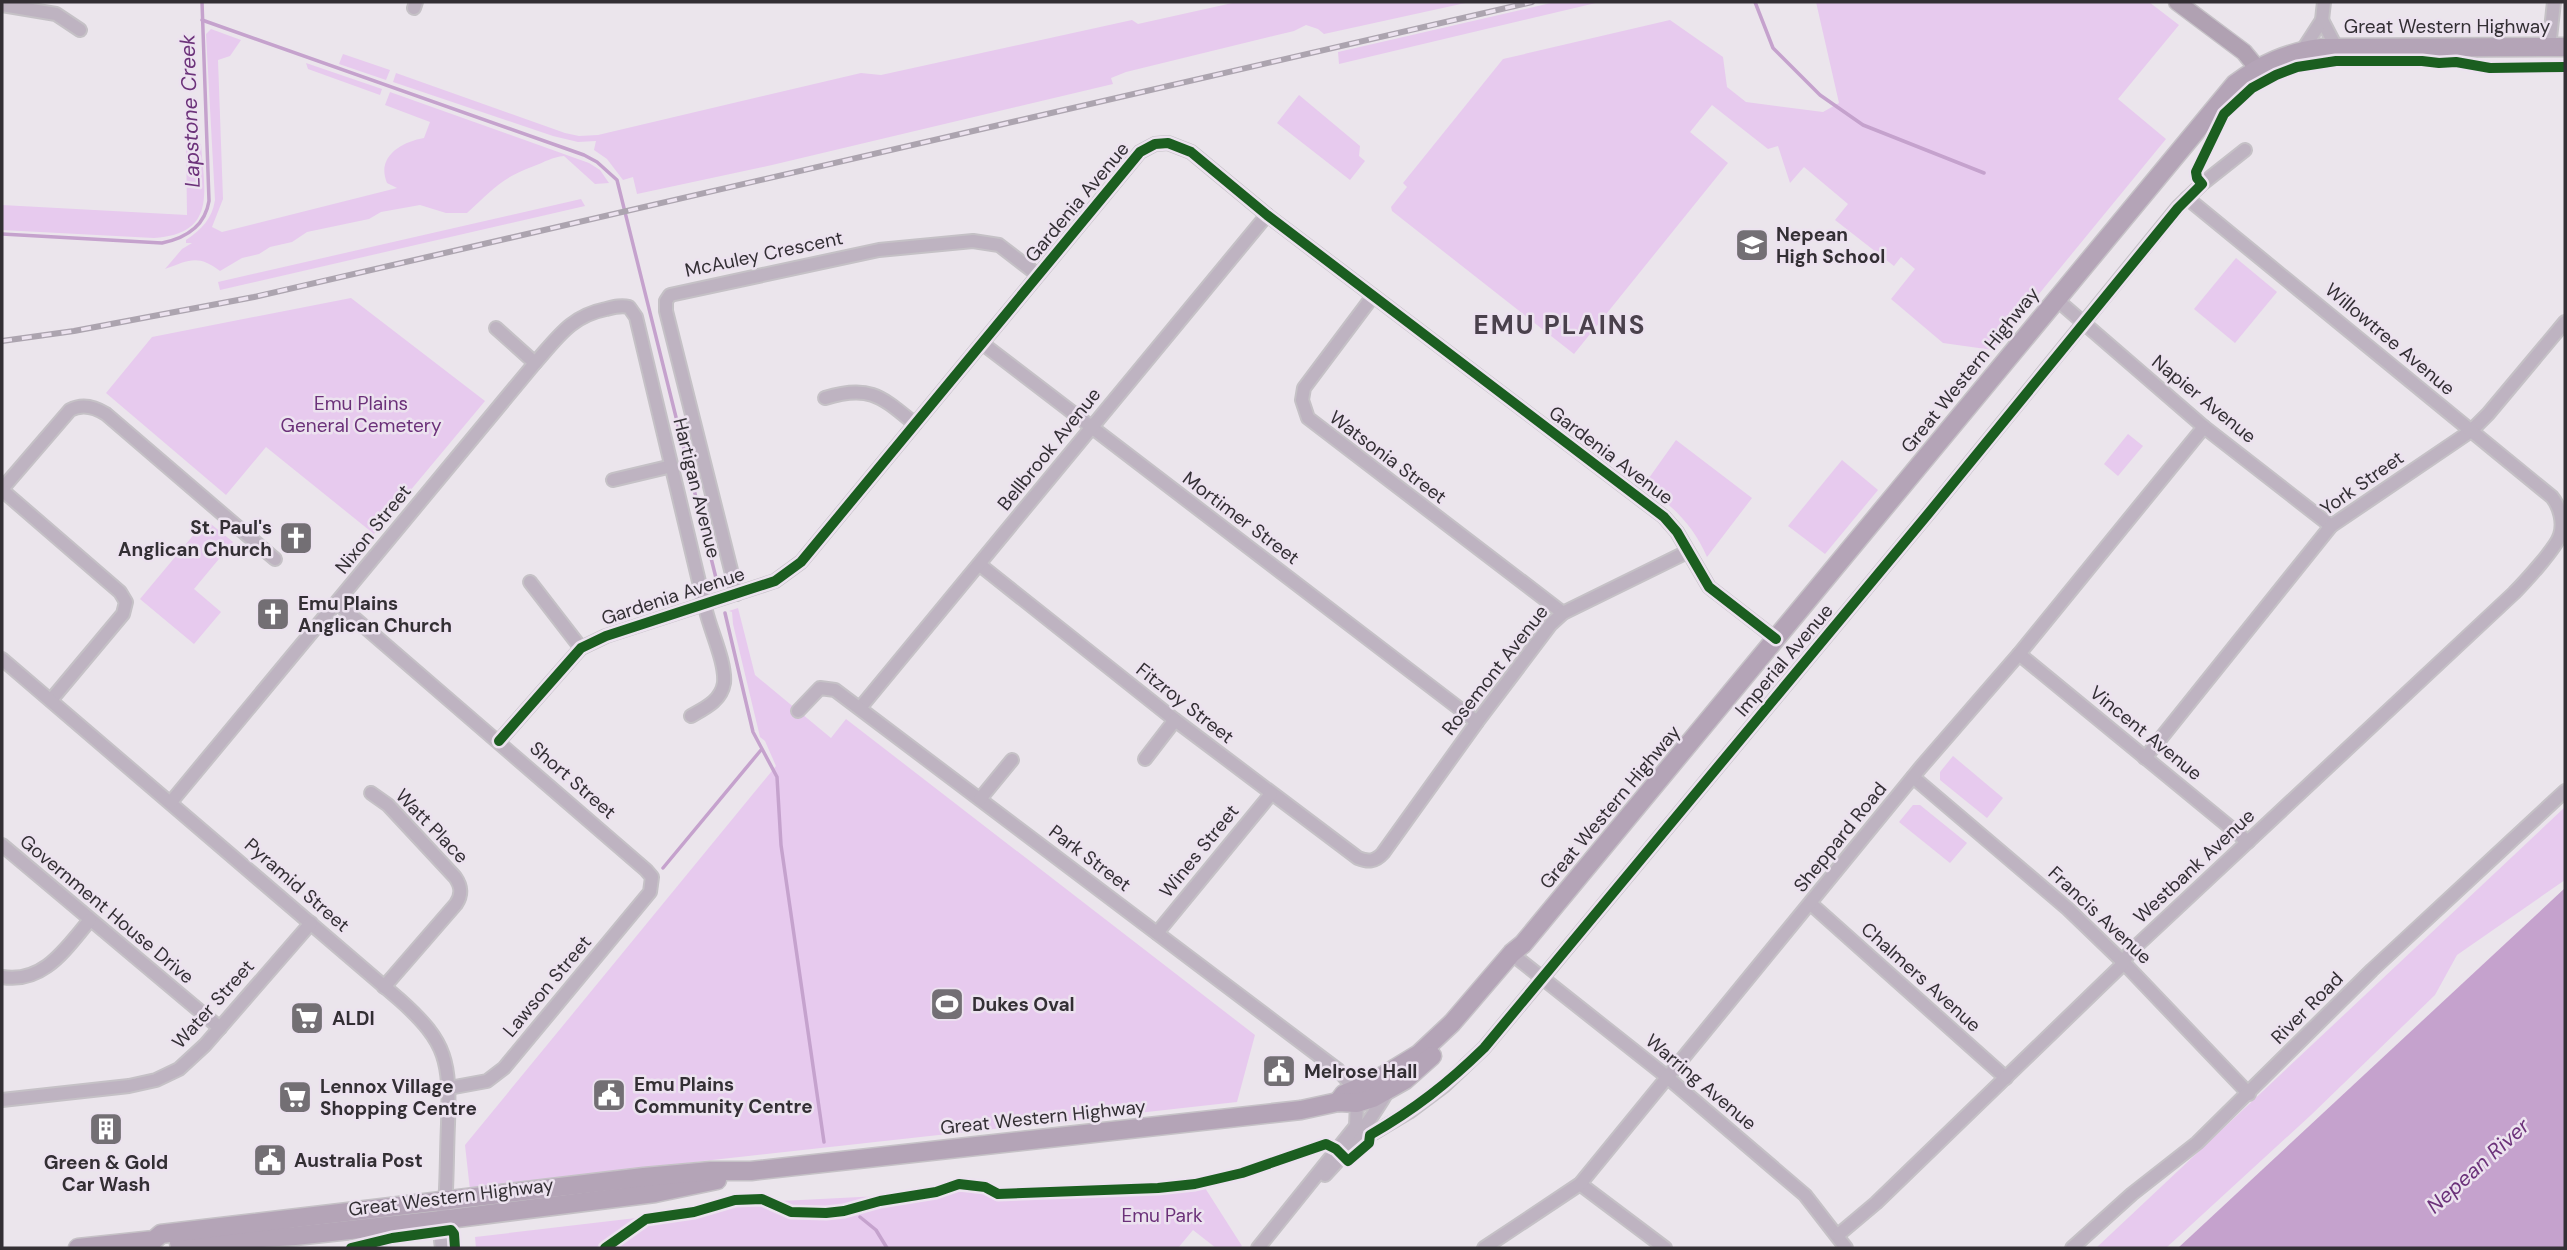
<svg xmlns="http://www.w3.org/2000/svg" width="2567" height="1250" viewBox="0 0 2567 1250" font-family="'DM Sans',sans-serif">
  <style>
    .green { fill: #e7caee }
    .water { fill: #c5a2cd }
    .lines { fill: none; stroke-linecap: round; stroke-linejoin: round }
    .stream { stroke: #c5a2cd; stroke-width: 3.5 }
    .minor-casing { stroke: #c5c1c6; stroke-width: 16 }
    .major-casing { stroke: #c5c1c6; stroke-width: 19 }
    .highway-casing { stroke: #c5c1c6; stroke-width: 21 }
    .minor { stroke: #beb3c1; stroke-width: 12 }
    .major { stroke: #b0a1b2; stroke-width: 16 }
    .highway { stroke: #b4a4b7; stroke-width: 18 }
    .rail-casing { stroke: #aca4af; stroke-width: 6 }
    .rail { stroke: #ece2ef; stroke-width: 3.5; stroke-dasharray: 10; stroke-linecap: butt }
    .cycleway-casing { stroke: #ece2ef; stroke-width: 15 }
    .cycleway { stroke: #1b5e20; stroke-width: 10 }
    .labels { text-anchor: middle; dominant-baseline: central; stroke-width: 5; stroke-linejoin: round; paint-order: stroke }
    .street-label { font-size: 19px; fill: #332f34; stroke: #ece2ef }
    .poi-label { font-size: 19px; font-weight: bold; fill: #332f34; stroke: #ece2ef; text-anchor: start }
    .park-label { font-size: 19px; fill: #6b3179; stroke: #ece2ef }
    .water-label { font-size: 21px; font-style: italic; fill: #6c327a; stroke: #ece2ef }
    .district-label { font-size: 26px; font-weight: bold; letter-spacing: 2px; fill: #4a414c; stroke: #ece2ef }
  </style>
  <rect width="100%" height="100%" fill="#ebe5ec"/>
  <!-- green -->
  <g class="green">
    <path d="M1237 2H1470L1324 34 1318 29 1306 25 1294 31 1126 72 1111 78 1113 84 772 165 637 194 633 177 623 180 607 159 594 150 596 141 578 142 553 136 393 82 396 73 565 133 579 136 598 135 861 73 881 75 1132 20 1138 24Z"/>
    <path d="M1555 2H1600L1339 64 1338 52Z"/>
    <path d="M1816 2H2149L2179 25 2118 99 2166 139 1993 350 1943 343 1891 299 1915 269 1901 257 1894 266 1835 220 1848 204 1804 167 1790 183 1778 146 1768 149 1712 105 1690 132 1728 163 1574 354 1392 211 1391 207 1407 187 1403 183 1503 59 1670 20 1723 57 1727 87 1746 102 1823 112 1839 103Z"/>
    <path d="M211 29 241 40 230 56 218 60 223 199 212 227 222 232 397 188 387 183C376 157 401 142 424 138L430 122 385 105 390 92 589 163 600 170 609 183 595 184 564 156C552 157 545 162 534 166 501 178 492 190 467 213H446L420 205 381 212 369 219 307 232 292 242 270 247 259 254 242 258 220 271C198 254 189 260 165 269L182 249 192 243H186V240C202 229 212 219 215 200L206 34Z"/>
    <path d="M343 54 390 70 386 80 339 64Z"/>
    <path d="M306 63 382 89 380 95 308 69Z"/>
    <path d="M1299 95 1360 146 1359 156 1365 161 1350 180 1277 123Z"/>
    <path d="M186 140 201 144C204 190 218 234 154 238L2 230V205L187 215Z"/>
    <path d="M581 199 585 206 220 290 218 282Z"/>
    <path d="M2236 258 2277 292 2235 343 2194 309Z"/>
    <path d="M351 298 485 401 374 534 266 447 226 495 106 393 152 337Z"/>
    <path d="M2128 434 2143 446 2118 476 2104 464Z"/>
    <path d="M1676 440 1752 498 1707 557C1693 524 1672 506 1644 485Z"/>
    <path d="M1842 460 1878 490 1825 554 1788 526Z"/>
    <path d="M206 520 233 542 194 589 221 612 194 644 140 599Z"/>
    <path d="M738 608 755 675 831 738 846 719 1255 1035 1237 1102 703 1161 470 1190 465 1145 776 766 765 741 760 737 733 624 732 612 729 611Z"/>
    <path d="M1953 756 2003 798 1987 818 1940 780V772Z"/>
    <path d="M1913 805H1920L1967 843 1950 863 1899 822Z"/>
    <path d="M2565 807V880L2457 955 2435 995 2311 1115 2166 1248H2096Z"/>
    <path d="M1200 1180 1242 1246 1240 1248H1216L1193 1230 1178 1248H476L475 1237 781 1201Z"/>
  </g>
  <!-- water -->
  <path class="water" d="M2565 888V1248H2178Z"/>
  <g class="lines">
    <!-- stream -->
    <g class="stream">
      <path d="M1755 2 1773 48 1820 95 1863 125 1984 173"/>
      <path d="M202 20 584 155 597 162 617 180 718 586"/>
      <path d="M2 234 162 243C186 238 205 226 209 201L202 2"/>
      <path d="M725 613 753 732 777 777 781 845 824 1142"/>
      <path d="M663 868 761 750"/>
      <path d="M860 1217 876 1230 887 1248"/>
    </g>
    <!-- minor casing -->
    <g class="minor-casing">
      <g id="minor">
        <path d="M2 5 56 14 80 30"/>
        <path d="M414 8 416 2"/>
        <path d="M2322 20 2336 47"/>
        <path d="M2549 47 2554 2"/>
        <path d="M2302 51 2322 20 2324 2"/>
        <path d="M1373 296 1304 388 1302 400 1308 418 1563 613"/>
        <path d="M2056 299 2204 427 2331 526"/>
        <path d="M496 328 535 363"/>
        <path d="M983 344 1477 722"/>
        <path d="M825 398C870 384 882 397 915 424"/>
        <path d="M613 480 672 466"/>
        <path d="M2 489 70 410C83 403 95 407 106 414L275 559"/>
        <path d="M2 490 120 592 126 602 123 614 51 700"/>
        <path d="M980 565 1175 720 1358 858C1368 862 1375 862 1383 853L1477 722 1551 624 1563 613 1687 552"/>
        <path d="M530 582 581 648"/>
        <path d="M737 594 666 311V301L670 295 879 250 973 241 999 245 1038 275"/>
        <path d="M337 603 646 870 652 877 650 892 504 1068 487 1081 449 1088"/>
        <path d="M2019 654 2248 842"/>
        <path d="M2 659 400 1000C448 1043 450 1062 448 1124 447 1146 447 1168 446 1189 445 1210 438 1227 442 1248"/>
        <path d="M860 708 1267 215"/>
        <path d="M798 711 820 688 835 690 1338 1070 1356 1090"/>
        <path d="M499 741 573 657 581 648 606 636 775 581 801 562 1140 152 1155 144 1168 143 1191 152 1267 215 1664 517 1677 532 1709 587 1776 639"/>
        <path d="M2145 758 2331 526 2471 431 2488 414 2565 322"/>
        <path d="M1145 759 1175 720"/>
        <path d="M1913 777 2068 909 2123 962 2249 1094"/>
        <path d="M371 793 388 805 455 877C462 887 462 895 456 904L384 987"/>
        <path d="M980 799 1012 760"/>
        <path d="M171 802 535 363C558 337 571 316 606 309 614 307 621 305 629 307L636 317C659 415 682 513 706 611 711 632 726 663 724 683 721 701 705 708 691 716"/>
        <path d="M2 845 220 1028"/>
        <path d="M1811 904 2006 1078"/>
        <path d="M1157 933 1271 794"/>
        <path d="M1517 958 1661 1072 1805 1195 1846 1248"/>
        <path d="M2 977C44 984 66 948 90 920"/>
        <path d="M2 1100 129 1086 156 1080 179 1069 205 1045 311 923"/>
        <path d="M1352 1146 1409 1112 1445 1085 1484 1048 1928 514 2178 207 2202 184 2245 150"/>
        <path d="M1325 1175C1351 1148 1370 1121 1389 1089"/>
        <path d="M1580 1184 1665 1248"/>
        <path d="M1838 1235 1876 1203 2120 967 2130 952 2514 593C2524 583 2557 547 2560 535 2564 523 2560 507 2552 497L2187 198"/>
        <path d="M1258 1248 1356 1126 1357 1103"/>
        <path d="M1484 1248 1580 1184 1921 767 2019 654 2204 427"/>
        <path d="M2072 1248 2132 1194 2197 1143 2372 970 2565 791"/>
      </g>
    </g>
    <!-- major casing -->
    <g class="major-casing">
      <path id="major" d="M2177 2 2244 52 2258 69"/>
    </g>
    <!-- highway casing -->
    <g class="highway-casing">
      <g id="highway">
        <path d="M1338 1102 1344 1094 1373 1082 1419 1054 1452 1023 1512 953 1523 944 2235 84C2262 64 2288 52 2321 48L2565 47"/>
        <path d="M179 1243 295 1236 441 1220 655 1193 717 1180"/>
        <path d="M78 1248 154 1240 161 1234 644 1177 711 1171H751L1301 1110 1338 1102 1357 1103 1373 1098 1405 1080 1432 1056"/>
      </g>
    </g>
    <!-- minor -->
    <use href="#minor" class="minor"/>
    <!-- major -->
    <use href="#major" class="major"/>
    <!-- highway -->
    <use href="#highway" class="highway"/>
    <!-- rail casing -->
    <g class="rail-casing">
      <path id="rail" d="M2 341 74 331 254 297 1532 2"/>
    </g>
    <!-- rail -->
    <use href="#rail" class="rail"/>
    <!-- cycleway casing -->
    <g class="cycleway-casing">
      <g id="cycleway">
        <path d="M499 741 573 657 581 648 606 636 775 581 801 562 1140 152 1155 144 1168 143 1191 152 1267 215 1664 517 1677 532 1709 587 1776 639"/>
        <path d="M351 1248 392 1238 451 1230 454 1234 455 1248"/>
        <path d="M605 1248 646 1219 694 1212 735 1200 762 1199 791 1212 826 1213 844 1211 880 1201 936 1192 959 1184 985 1187 998 1194 1158 1188 1195 1184 1242 1173 1326 1144 1336 1149 1348 1161 1369 1143 1370 1135C1415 1109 1447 1084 1484 1048L1928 514 2178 208 2202 184 2197 178 2196 172 2224 114 2252 88 2276 75 2297 67 2336 61H2422L2439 63 2456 62 2490 68 2565 67"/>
      </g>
    </g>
    <!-- cycleway -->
    <use href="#cycleway" class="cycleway"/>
  </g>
  <!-- icons -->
  <defs>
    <g id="school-square" transform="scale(1.75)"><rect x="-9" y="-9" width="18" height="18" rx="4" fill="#736f74" stroke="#ece2ef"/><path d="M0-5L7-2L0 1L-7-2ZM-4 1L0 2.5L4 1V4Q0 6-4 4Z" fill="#fff"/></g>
    <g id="church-square" transform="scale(1.75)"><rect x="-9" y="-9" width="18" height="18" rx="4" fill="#736f74" stroke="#ece2ef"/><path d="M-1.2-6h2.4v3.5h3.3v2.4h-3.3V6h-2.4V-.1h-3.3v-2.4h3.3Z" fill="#fff"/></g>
    <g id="stadium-square" transform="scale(1.75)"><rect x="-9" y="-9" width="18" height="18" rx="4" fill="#736f74" stroke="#ece2ef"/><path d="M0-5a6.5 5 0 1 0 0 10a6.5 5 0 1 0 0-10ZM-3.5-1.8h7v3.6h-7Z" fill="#fff"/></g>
    <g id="supermarket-square" transform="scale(1.75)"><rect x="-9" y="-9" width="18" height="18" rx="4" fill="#736f74" stroke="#ece2ef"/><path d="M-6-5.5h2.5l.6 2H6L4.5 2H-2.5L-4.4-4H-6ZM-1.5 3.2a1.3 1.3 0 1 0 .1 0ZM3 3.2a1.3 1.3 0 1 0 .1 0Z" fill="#fff"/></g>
    <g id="civic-square" transform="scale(1.75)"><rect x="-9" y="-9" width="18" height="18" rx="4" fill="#736f74" stroke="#ece2ef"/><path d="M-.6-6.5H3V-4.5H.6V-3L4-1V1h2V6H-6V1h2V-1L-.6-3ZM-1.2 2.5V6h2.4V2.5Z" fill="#fff"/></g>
    <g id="building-square" transform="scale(1.75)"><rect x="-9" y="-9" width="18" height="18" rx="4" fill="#736f74" stroke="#ece2ef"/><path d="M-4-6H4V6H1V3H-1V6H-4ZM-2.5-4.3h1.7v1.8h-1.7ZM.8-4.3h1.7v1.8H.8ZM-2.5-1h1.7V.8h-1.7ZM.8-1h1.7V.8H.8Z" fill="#fff"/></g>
  </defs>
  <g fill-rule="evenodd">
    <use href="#school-square" x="1752" y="245"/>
    <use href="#church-square" x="296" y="538"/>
    <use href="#church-square" x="273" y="614"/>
    <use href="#stadium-square" x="947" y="1004"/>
    <use href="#supermarket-square" x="307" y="1018"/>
    <use href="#civic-square" x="1279" y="1071"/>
    <use href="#civic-square" x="609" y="1095"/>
    <use href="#supermarket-square" x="295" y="1097"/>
    <use href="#building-square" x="106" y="1129"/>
    <use href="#civic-square" x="270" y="1160"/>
  </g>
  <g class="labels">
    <!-- street labels -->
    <g class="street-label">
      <text x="2447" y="26">Great Western Highway</text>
      <text transform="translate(1077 202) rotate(-50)">Gardenia Avenue</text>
      <text transform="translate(764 254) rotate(-12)">McAuley Crescent</text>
      <text transform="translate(2390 339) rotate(40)">Willowtree Avenue</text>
      <text transform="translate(1970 370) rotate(-51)">Great Western Highway</text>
      <text transform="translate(2204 399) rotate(39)">Napier Avenue</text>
      <text transform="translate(1049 449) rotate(-51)">Bellbrook Avenue</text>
      <text transform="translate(1611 455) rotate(37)">Gardenia Avenue</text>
      <text transform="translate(1388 457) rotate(37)">Watsonia Street</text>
      <text transform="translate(2362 483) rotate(-35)">York Street</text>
      <text transform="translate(697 488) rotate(76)">Hartigan Avenue</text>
      <text transform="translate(1241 518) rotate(37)">Mortimer Street</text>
      <text transform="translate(373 529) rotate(-51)">Nixon Street</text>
      <text transform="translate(673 596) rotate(-18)">Gardenia Avenue</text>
      <text transform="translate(1784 660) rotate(-50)">Imperial Avenue</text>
      <text transform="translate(1495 670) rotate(-52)">Rosemont Avenue</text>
      <text transform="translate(1185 703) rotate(38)">Fitzroy Street</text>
      <text transform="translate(2146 733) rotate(39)">Vincent Avenue</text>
      <text transform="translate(573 780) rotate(41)">Short Street</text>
      <text transform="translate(1610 807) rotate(-50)">Great Western Highway</text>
      <text transform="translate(432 826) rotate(46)">Watt Place</text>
      <text transform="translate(1840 837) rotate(-51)">Sheppard Road</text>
      <text transform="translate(1199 851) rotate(-51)">Wines Street</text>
      <text transform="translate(1090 858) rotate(37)">Park Street</text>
      <text transform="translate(2194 866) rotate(-43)">Westbank Avenue</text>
      <text transform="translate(297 885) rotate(41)">Pyramid Street</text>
      <text transform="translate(107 909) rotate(40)">Government House Drive</text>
      <text transform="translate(2100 915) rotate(43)">Francis Avenue</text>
      <text transform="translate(1921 977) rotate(42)">Chalmers Avenue</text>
      <text transform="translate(547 986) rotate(-50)">Lawson Street</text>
      <text transform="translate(213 1004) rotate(-48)">Water Street</text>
      <text transform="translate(2307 1008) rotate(-45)">River Road</text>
      <text transform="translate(1701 1082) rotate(40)">Warring Avenue</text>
      <text transform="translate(1043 1117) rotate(-6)">Great Western Highway</text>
      <text transform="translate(451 1197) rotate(-7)">Great Western Highway</text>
    </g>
    <!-- poi labels -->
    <g class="poi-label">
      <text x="1776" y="234">Nepean<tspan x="1776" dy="22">High School</tspan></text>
      <text x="272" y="527" text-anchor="end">St. Paul's<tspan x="272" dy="22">Anglican Church</tspan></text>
      <text x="298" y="603">Emu Plains<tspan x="298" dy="22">Anglican Church</tspan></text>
      <text x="972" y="1004">Dukes Oval</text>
      <text x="332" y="1018">ALDI</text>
      <text x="1304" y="1071">Melrose Hall</text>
      <text x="634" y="1084">Emu Plains<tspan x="634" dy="22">Community Centre</tspan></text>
      <text x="320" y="1086">Lennox Village<tspan x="320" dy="22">Shopping Centre</tspan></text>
      <text x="294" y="1160">Australia Post</text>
      <text x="106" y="1162" text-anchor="middle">Green &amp; Gold<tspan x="106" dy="22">Car Wash</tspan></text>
    </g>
    <!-- park labels -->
    <g class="park-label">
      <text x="361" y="403">Emu Plains<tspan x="361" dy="22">General Cemetery</tspan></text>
      <text x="1162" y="1215">Emu Park</text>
    </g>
    <!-- water labels -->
    <g class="water-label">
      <text transform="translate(190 111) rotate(-92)">Lapstone Creek</text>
      <text transform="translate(2478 1166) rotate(-42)">Nepean River</text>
    </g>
    <!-- district labels -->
    <g class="district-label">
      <text x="1560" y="325">EMU PLAINS</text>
    </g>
  </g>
  <!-- border -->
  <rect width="2567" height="1250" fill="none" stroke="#332f34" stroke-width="7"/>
</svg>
